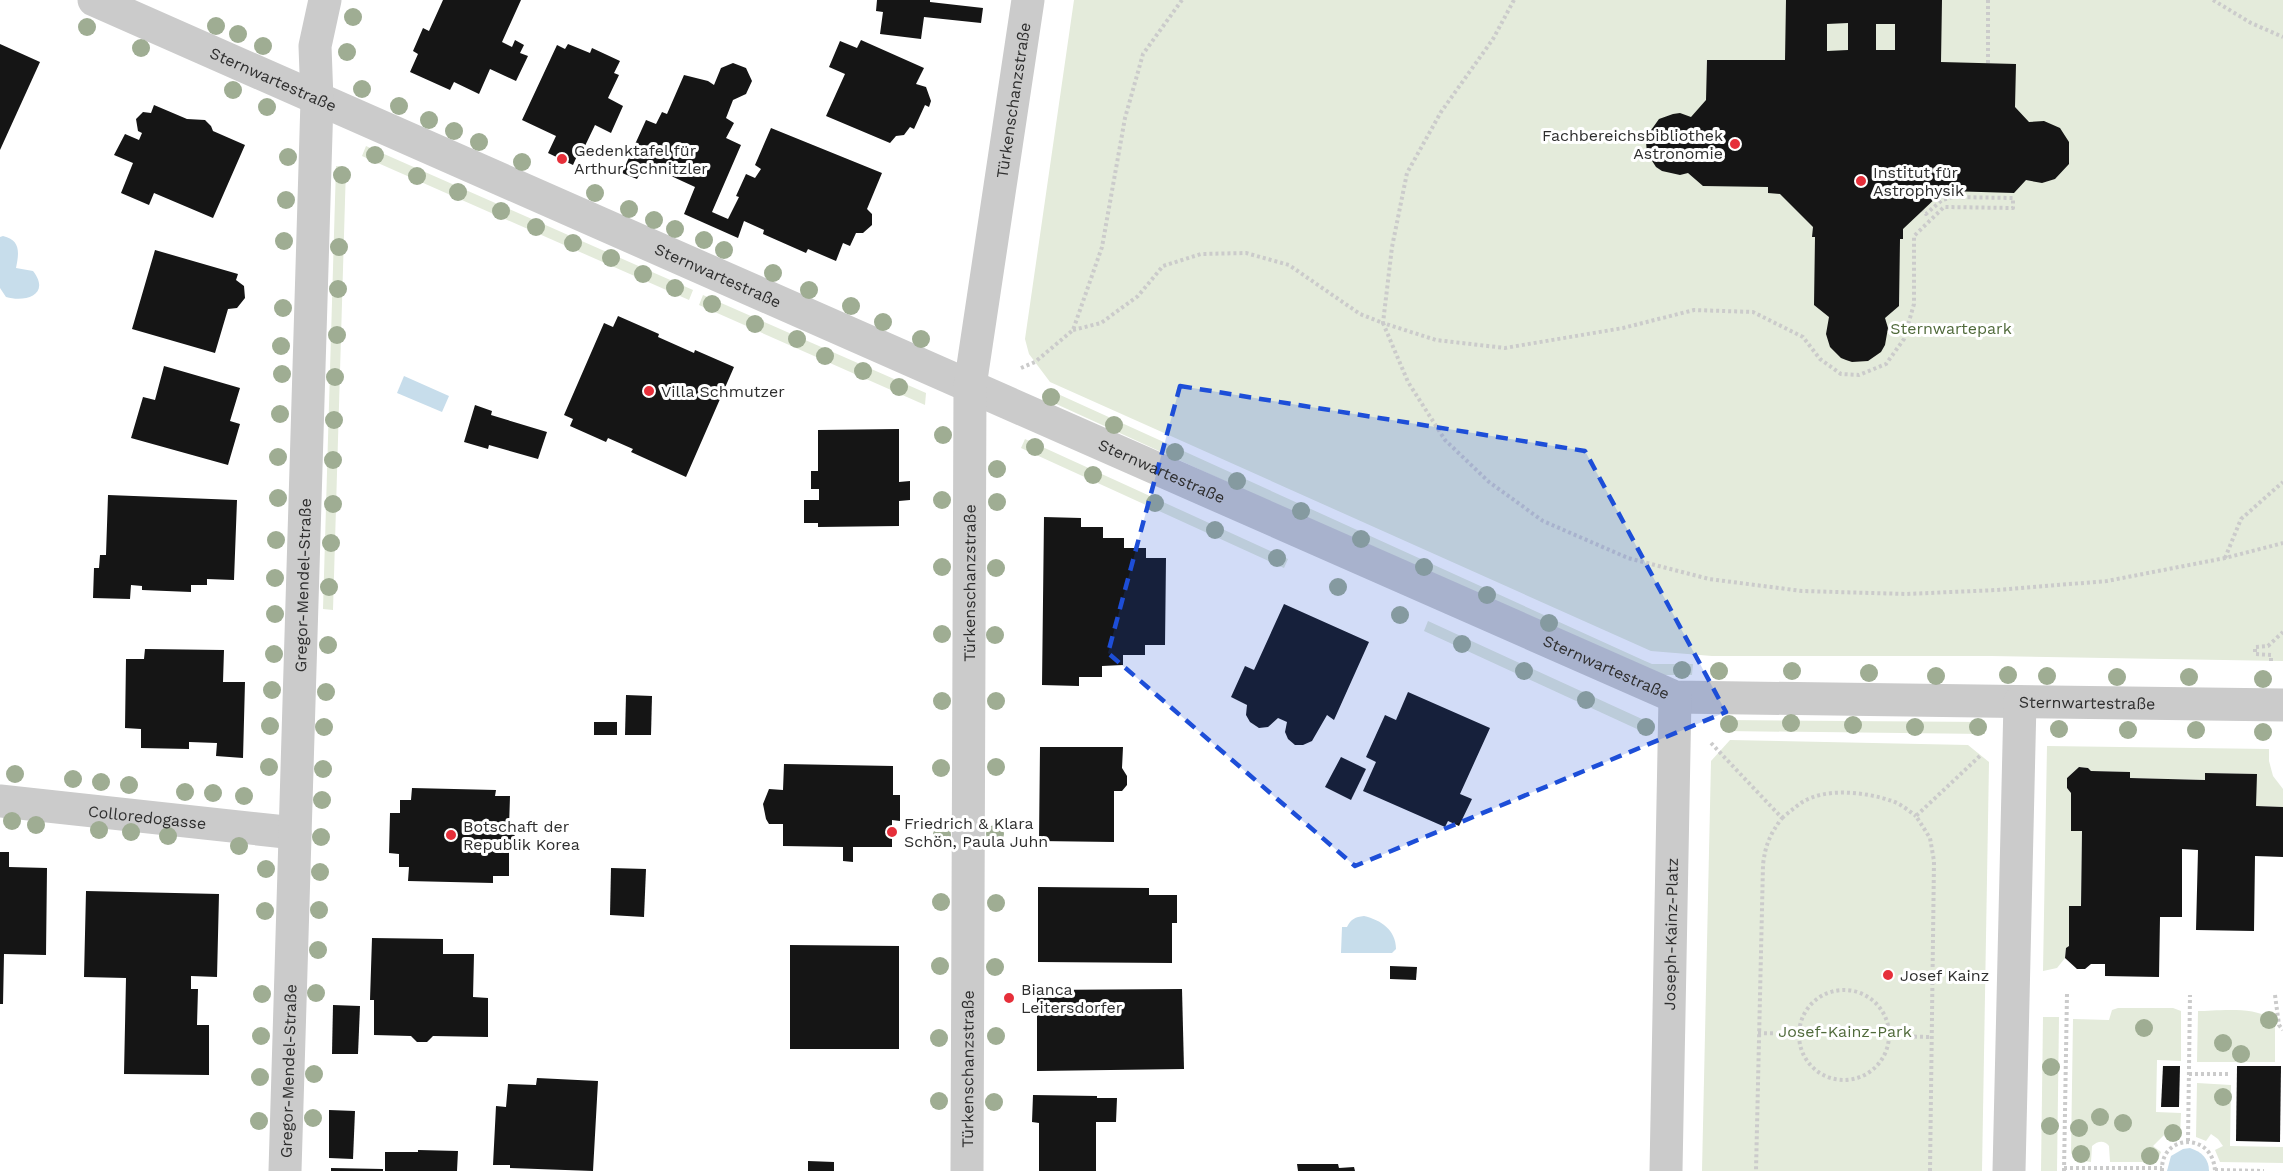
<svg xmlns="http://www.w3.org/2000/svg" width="2283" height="1171" viewBox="0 0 2283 1171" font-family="'Work Sans',sans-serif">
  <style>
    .green { fill: #e4ebdb }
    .water { fill: #c7ddeb }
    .building { fill: #151515; fill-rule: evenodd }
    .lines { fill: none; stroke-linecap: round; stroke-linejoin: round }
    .path { stroke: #cbcbcb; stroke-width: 4; stroke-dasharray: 3 3; stroke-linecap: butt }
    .minor { stroke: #cbcbcb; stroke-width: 33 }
    .tree { fill: #9fad93 }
    .marked { fill: #1d4ed8; fill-opacity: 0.2; stroke: #1d4ed8; stroke-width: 4.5; stroke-dasharray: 12 8; stroke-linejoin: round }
    .poi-dot { fill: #e62f3a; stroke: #fff; stroke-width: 2 }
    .labels { text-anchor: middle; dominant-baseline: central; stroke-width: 6; stroke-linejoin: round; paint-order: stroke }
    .street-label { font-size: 16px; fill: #2e2e2e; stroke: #fff }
    .poi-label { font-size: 16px; fill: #2e2e2e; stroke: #fff; text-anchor: start }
    .park-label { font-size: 16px; fill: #506a3b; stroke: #fff }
  </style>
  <rect width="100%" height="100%" fill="#fff"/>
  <!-- green -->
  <g class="green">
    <path d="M1074 0H2283V661L1991 656H1712L1651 651 1050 382 1029 354 1025 339Z"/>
    <path d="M366 146 693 290 689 300 362 156Z"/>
    <path d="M336 166 346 167 333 610 323 609Z"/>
    <path d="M703 295 926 393 925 405 699 305Z"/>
    <path d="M1047 389 1645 661 1652 664H1693L1692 675H1653L1641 671 1043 398Z"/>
    <path d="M1025 439 1288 559 1284 568 1021 448Z"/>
    <path d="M1428 621 1655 725 1650 735 1424 631Z"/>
    <path d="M1724 720 1985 722V734L1724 731Z"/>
    <path d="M1730 740 1968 745 1989 762 1982 1171H1702L1711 761Z"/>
    <path d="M2047 746 2269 749V761L2273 776 2283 789V807L2256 806V774L2206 773 2205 780 2130 778 2129 772 2091 771 2088 768 2079 767 2067 778V788L2071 793V831H2082L2081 906H2069V946L2066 949 2065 958 2057 968 2043 971Z"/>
    <path d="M2118 1008H2173L2181 1011V1061L2157 1060 2156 1112 2181 1113 2180 1137 2170 1142 2165 1134 2153 1146 2161 1152 2157 1162H2110L2109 1146C2104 1140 2098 1141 2092 1146L2091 1162 2076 1160 2071 1153 2073 1019 2109 1020 2112 1010Z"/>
    <path d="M2198 1011C2217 1011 2268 1004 2275 1026V1062H2197Z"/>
    <path d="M2043 1017H2059L2057 1171H2041Z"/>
    <path d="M2197 1083 2231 1085 2230 1146 2283 1147V1163L2220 1162 2215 1150 2223 1146 2218 1139 2211 1134 2206 1141 2196 1137Z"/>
  </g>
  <!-- water -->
  <g class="water">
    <path d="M3 236C21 240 19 253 16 268L33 271C51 294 26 303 6 297L0 288V237Z"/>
    <path d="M404 376 449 396 442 412 397 393Z"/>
    <path d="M1364 916C1381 920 1396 930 1396 949L1392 953H1341L1342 927H1347C1351 919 1355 917 1364 916Z"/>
    <path d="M2190 1148C2202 1152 2209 1159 2209 1171H2167L2171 1156 2183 1149Z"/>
  </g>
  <!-- building -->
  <g class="building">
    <path d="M443 0H521L502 42 512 47 515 40 524 45 520 53 528 56 516 81 490 69 479 94 454 82 450 90 410 72 418 54 413 51 423 28 429 31Z"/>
    <path d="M877 0H930V2L983 8 981 23 924 17 921 39 880 34 883 12 876 11Z"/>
    <path d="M1786 0H1942L1941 62 2016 64 2015 107 2029 122 2044 121 2060 128 2069 142V164L2055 179 2042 183 2026 180 2014 193 1948 191V195H1939L1903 229V239H1900L1899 306 1885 318 1888 328 1885 345 1881 352 1868 361 1852 362 1846 360 1841 358 1830 347 1826 334 1829 317 1814 305 1815 237H1812L1813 227 1780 194 1768 193V187L1703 186 1688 173 1680 175 1662 171 1656 167 1647 153 1646 142 1649 133 1659 119 1673 114 1680 113 1691 117 1706 100 1707 60H1785ZM1848 23V50L1827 51V24ZM1876 24H1895V50H1876Z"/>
    <path d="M861 40 924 68 916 84 926 87 931 101 929 107 925 105 914 129 910 127 904 135 896 136 890 143 826 116 845 74 829 67 840 41 857 48Z"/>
    <path d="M0 44 40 62 0 150Z"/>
    <path d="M568 44 590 53 592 48 620 61 614 73 619 75 608 98 623 106 611 133 595 125 584 148 581 147 573 165 548 153 556 136 522 120 557 45 565 49Z"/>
    <path d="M733 63 746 68 752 81 746 94 733 100 726 118 734 123 726 138 741 145 712 212 728 219 739 197 736 196 746 174 755 178 761 169 755 165 771 128 882 173 867 209 872 214V225L863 233H856L850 246 843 243 836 261 808 249 806 253 763 234 764 230 744 221 738 238 684 214 695 187 645 164 637 179 622 173 646 120 656 124 662 112 667 114 684 75 708 81 714 85 721 68Z"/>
    <path d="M154 105 187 119 205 120 211 126 213 131 245 145 213 218 154 193 149 205 121 193 133 163 114 155 125 134 139 140 142 133 138 131 136 119 143 112 151 113Z"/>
    <path d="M155 250 238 274 236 280 244 286 245 298 237 308 228 309 215 353 132 329Z"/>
    <path d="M618 316 659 334 658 337 694 353 695 350 734 367 686 477 631 452 633 449 608 438 606 442 570 426 573 419 564 415 604 323 613 327Z"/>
    <path d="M164 366 240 388 230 421 240 424 228 465 131 438 143 397 155 400Z"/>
    <path d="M475 405 492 411 491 415 547 432 538 459 489 445 488 449 464 442Z"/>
    <path d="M899 429V482L910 481V500L899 501V526L818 527V523H804V500H819V489H811V471H818V430Z"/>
    <path d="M108 495 237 500 234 580 207 579V585H191V592L142 590V586L131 585 130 599 93 598 94 568H99L100 555H106Z"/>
    <path d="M1044 517 1081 518V527H1103V538H1124V548H1146V558H1166L1165 645H1145V655H1123V665L1102 666V677H1079V686L1042 685Z"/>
    <path d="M1284 604 1369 642 1334 720 1327 715 1312 741 1303 745H1295L1288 739 1285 732 1287 722 1278 718 1268 727 1259 728 1250 722 1246 715 1247 705 1231 697 1245 666 1254 670Z"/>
    <path d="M145 649 224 650 223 682H245L243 758 216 756 217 743 189 742V749L141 748V729L125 728 126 659H144Z"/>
    <path d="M1408 692 1490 728 1460 794 1472 799 1459 826 1448 821 1445 827 1363 791 1376 762 1366 757 1385 715 1396 720Z"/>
    <path d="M626 695 652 696 651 735H625Z"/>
    <rect x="594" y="722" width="23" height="13"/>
    <path d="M1040 747H1123L1122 768 1127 776V785L1122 791H1114V842L1039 841Z"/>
    <path d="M1341 757 1366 769 1351 800 1325 787Z"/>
    <path d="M784 764 893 766V795H900V821L892 820V847H853V862L843 861V847L783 846V824H769L766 819 763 804 769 789 783 790Z"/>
    <path d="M2079 767 2088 768 2091 771 2130 772V778L2205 780V773L2257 774 2256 806 2283 807V857L2255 856 2254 931 2196 930 2198 850 2182 849V917H2160L2159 977 2105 976V964H2091L2085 969H2077L2065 958 2066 948 2069 946V906H2081L2082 831H2071V793L2067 788V778Z"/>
    <path d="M412 788 496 790 495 796H510L509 827H515L514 848H509V876H493V883L408 881 409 867H399V854L389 853 390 813H400V800H411Z"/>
    <path d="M0 852H9V867L47 868 46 955 4 954 3 1004H0Z"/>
    <path d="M611 868 646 869 644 917 610 915Z"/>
    <path d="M1038 887 1149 888V895H1177V923H1172V963L1038 962Z"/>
    <path d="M86 891 219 894 217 977 191 976V989H198L197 1025H209V1075L124 1074 126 978 84 977Z"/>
    <path d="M372 938 443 939V954H474L473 997 488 998V1037L433 1036 427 1042H417L411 1036 374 1035V1000H370Z"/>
    <path d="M790 945 899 946V1049H790Z"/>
    <path d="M1390 966 1417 967 1416 980 1390 979Z"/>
    <path d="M1182 989 1184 1069 1037 1071V990Z"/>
    <path d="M333 1005 360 1006 358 1054H332Z"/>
    <path d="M2163 1066H2180L2179 1107H2161Z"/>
    <path d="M2237 1066H2281L2280 1142 2236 1141Z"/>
    <path d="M537 1078 598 1081 593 1171 510 1168V1165H493L496 1106 506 1107 508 1084 536 1085Z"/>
    <path d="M1033 1095 1097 1096V1098H1117L1116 1122H1096V1171H1039V1123L1032 1122Z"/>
    <path d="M329 1110 355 1111 353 1159 329 1158Z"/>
    <path d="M418 1150 458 1151 457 1171H385V1152H418Z"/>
    <path d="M808 1161 834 1162V1171H808Z"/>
    <path d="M1297 1164H1338L1339 1168 1354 1167 1355 1171H1298Z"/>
    <path d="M331 1168 383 1169V1171H331Z"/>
  </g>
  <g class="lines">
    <!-- path -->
    <g class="path">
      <path d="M1514 0 1493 39 1441 112 1407 173 1392 247 1383 323 1436 340 1505 348 1623 328 1694 310 1753 312 1803 337 1820 359 1841 374 1859 375 1886 364 1904 339 1914 304V236L1944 207 2013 208V198L1953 197 1942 200 1926 214 1923 211"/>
      <path d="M2213 0 2251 23 2283 37"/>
      <path d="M1988 63V0"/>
      <path d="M1073 330 1101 323 1138 296 1163 266 1201 254 1246 253 1289 265 1360 314 1383 323 1408 382 1445 440 1489 482 1543 521 1628 558 1709 579 1802 591 1906 594 1997 590 2107 581 2225 558 2283 543"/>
      <path d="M1021 368 1035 362 1073 330 1102 247 1125 118 1143 54 1182 0"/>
      <path d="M2225 558 2241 519 2283 482"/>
      <path d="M2271 661V655L2255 654V647L2268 646 2283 632"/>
      <path d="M1711 743 1782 818C1770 834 1765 846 1763 865L1756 1171"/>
      <path d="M1782 818C1788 813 1794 808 1801 803 1825 787 1866 792 1892 801 1901 804 1909 811 1916 816"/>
      <circle cx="1844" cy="1035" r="45"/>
      <path d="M2275 995 2279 1025 2283 1030"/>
      <path d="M1758 1033 1799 1034"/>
      <path d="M1890 1036 1931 1037"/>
      <path d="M2189 1074H2230"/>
      <path d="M2188 1141 2190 995"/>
      <path d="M2064 1168H2162"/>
      <path d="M2215 1170 2264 1171"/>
      <path d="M1930 1171 1934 861 1930 838 1916 816 1982 754"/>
      <path d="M2064 1171 2067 994"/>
      <path d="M2162 1171C2160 1134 2213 1131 2215 1171"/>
    </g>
    <!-- minor -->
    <g class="minor">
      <path id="s1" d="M94 0 1675 697 2283 705"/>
      <path id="s2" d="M0 801 295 833"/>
      <path id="s3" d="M285 1171 317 100 315 46 325 0"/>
      <path id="s4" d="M967 1171 970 386 1028 0"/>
      <path id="s5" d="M1666 1171 1675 697"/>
      <path d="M2009 1171 2020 702"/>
    </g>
  </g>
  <!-- trees -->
  <g class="tree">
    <circle cx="353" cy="17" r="9"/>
    <circle cx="216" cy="26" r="9"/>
    <circle cx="87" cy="27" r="9"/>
    <circle cx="238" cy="34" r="9"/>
    <circle cx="263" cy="46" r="9"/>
    <circle cx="141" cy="48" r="9"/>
    <circle cx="347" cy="52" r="9"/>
    <circle cx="362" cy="89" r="9"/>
    <circle cx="233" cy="90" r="9"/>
    <circle cx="399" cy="106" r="9"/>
    <circle cx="267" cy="107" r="9"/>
    <circle cx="429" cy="120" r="9"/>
    <circle cx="454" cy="131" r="9"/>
    <circle cx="479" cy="142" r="9"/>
    <circle cx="375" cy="155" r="9"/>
    <circle cx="288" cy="157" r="9"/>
    <circle cx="522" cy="162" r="9"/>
    <circle cx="342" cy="175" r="9"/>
    <circle cx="417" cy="176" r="9"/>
    <circle cx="458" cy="192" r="9"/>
    <circle cx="595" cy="193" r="9"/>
    <circle cx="286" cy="200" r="9"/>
    <circle cx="629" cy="209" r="9"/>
    <circle cx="501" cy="211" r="9"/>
    <circle cx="654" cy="220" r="9"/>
    <circle cx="536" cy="227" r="9"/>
    <circle cx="675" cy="229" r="9"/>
    <circle cx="704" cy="240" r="9"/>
    <circle cx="284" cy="241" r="9"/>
    <circle cx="573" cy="243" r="9"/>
    <circle cx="339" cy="247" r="9"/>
    <circle cx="724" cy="250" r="9"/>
    <circle cx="611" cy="258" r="9"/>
    <circle cx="773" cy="273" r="9"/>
    <circle cx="643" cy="274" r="9"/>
    <circle cx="675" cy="288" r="9"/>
    <circle cx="338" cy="289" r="9"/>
    <circle cx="809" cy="290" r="9"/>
    <circle cx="712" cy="304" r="9"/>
    <circle cx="851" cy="306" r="9"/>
    <circle cx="283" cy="308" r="9"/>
    <circle cx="883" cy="322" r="9"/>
    <circle cx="755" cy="324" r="9"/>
    <circle cx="337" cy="335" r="9"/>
    <circle cx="797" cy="339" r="9"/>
    <circle cx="921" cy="339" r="9"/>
    <circle cx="281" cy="346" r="9"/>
    <circle cx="825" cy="356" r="9"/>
    <circle cx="863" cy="371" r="9"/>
    <circle cx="282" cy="374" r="9"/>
    <circle cx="335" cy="377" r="9"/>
    <circle cx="899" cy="387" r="9"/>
    <circle cx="1051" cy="397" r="9"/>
    <circle cx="280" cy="414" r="9"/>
    <circle cx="334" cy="420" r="9"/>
    <circle cx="1114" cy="425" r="9"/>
    <circle cx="943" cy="435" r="9"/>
    <circle cx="1035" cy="447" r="9"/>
    <circle cx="1175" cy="452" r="9"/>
    <circle cx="278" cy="457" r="9"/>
    <circle cx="333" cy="460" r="9"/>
    <circle cx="997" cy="469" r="9"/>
    <circle cx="1093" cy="475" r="9"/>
    <circle cx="1237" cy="481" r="9"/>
    <circle cx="278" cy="498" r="9"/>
    <circle cx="942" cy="500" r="9"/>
    <circle cx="997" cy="502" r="9"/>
    <circle cx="1155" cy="503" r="9"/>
    <circle cx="333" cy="504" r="9"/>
    <circle cx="1301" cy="511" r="9"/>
    <circle cx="1215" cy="530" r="9"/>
    <circle cx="1361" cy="539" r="9"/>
    <circle cx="276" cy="540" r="9"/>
    <circle cx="331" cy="543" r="9"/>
    <circle cx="1277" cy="558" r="9"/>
    <circle cx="942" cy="567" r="9"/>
    <circle cx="1424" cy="567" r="9"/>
    <circle cx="996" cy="568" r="9"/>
    <circle cx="275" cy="578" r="9"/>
    <circle cx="329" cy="587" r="9"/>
    <circle cx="1338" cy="587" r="9"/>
    <circle cx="1487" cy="595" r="9"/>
    <circle cx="275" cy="614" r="9"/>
    <circle cx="1400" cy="615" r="9"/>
    <circle cx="1549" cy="623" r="9"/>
    <circle cx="942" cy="634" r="9"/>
    <circle cx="995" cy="635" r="9"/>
    <circle cx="1462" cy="644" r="9"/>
    <circle cx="328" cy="645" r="9"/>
    <circle cx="274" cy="654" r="9"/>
    <circle cx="1682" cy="670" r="9"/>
    <circle cx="1524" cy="671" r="9"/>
    <circle cx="1719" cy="671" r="9"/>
    <circle cx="1792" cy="671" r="9"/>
    <circle cx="1869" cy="673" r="9"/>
    <circle cx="2008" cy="675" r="9"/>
    <circle cx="1936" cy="676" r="9"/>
    <circle cx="2047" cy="676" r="9"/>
    <circle cx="2117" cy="677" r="9"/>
    <circle cx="2189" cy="677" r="9"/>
    <circle cx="2263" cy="679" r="9"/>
    <circle cx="272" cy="690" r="9"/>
    <circle cx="326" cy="692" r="9"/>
    <circle cx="1586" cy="700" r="9"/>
    <circle cx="942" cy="701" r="9"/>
    <circle cx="996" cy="701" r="9"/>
    <circle cx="1791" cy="723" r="9"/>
    <circle cx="1729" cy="724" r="9"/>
    <circle cx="1853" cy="725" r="9"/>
    <circle cx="270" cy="726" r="9"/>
    <circle cx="324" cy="727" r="9"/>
    <circle cx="1646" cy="727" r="9"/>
    <circle cx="1915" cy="727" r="9"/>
    <circle cx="1978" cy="727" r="9"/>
    <circle cx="2059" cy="729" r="9"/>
    <circle cx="2128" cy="730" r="9"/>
    <circle cx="2196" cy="730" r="9"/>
    <circle cx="2263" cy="732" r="9"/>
    <circle cx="269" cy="767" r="9"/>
    <circle cx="996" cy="767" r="9"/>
    <circle cx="941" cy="768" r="9"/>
    <circle cx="323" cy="769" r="9"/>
    <circle cx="15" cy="774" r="9"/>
    <circle cx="73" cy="779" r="9"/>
    <circle cx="101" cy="782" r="9"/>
    <circle cx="129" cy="785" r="9"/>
    <circle cx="185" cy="792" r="9"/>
    <circle cx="213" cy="793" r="9"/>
    <circle cx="244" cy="796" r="9"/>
    <circle cx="322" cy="800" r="9"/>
    <circle cx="12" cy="821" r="9"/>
    <circle cx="36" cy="825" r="9"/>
    <circle cx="99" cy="830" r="9"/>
    <circle cx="131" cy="832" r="9"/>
    <circle cx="995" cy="834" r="9"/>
    <circle cx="942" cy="835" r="9"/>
    <circle cx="168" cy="836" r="9"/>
    <circle cx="321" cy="837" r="9"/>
    <circle cx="239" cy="846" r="9"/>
    <circle cx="266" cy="869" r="9"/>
    <circle cx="320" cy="872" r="9"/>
    <circle cx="941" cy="902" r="9"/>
    <circle cx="996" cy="903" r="9"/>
    <circle cx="319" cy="910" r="9"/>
    <circle cx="265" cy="911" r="9"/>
    <circle cx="318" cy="950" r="9"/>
    <circle cx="940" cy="966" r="9"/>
    <circle cx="995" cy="967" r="9"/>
    <circle cx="316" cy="993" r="9"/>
    <circle cx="262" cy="994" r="9"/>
    <circle cx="2269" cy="1020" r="9"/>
    <circle cx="2144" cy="1028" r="9"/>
    <circle cx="261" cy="1036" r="9"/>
    <circle cx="996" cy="1036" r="9"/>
    <circle cx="939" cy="1038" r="9"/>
    <circle cx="2223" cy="1043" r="9"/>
    <circle cx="2241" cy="1054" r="9"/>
    <circle cx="2051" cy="1067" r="9"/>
    <circle cx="314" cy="1074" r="9"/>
    <circle cx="260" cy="1077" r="9"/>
    <circle cx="2223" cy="1097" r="9"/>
    <circle cx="939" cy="1101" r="9"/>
    <circle cx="994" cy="1102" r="9"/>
    <circle cx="2100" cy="1117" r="9"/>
    <circle cx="313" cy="1118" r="9"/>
    <circle cx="259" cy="1121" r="9"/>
    <circle cx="2123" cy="1123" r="9"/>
    <circle cx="2050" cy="1126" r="9"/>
    <circle cx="2079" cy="1128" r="9"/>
    <circle cx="2173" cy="1133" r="9"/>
    <circle cx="2081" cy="1154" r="9"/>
    <circle cx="2150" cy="1156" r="9"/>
  </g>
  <!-- marked area -->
  <path class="marked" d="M1180 386 1585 451 1726 712 1355 866 1108 653Z"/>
  <!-- markers -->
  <g class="poi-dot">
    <circle cx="1735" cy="144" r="6"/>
    <circle cx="562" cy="159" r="6"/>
    <circle cx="1861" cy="181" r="6"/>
    <circle cx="649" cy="391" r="6"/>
    <circle cx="892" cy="832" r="6"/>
    <circle cx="451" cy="835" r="6"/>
    <circle cx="1888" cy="975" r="6"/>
    <circle cx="1009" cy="998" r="6"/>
  </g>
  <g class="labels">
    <!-- street labels -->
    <g class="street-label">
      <text stroke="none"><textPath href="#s1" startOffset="196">Sternwartestraße</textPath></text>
      <text stroke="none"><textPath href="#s4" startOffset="1074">Türkenschanzstraße</textPath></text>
      <text stroke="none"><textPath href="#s1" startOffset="682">Sternwartestraße</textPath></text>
      <text stroke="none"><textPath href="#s1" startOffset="1167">Sternwartestraße</textPath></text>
      <text stroke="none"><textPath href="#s4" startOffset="588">Türkenschanzstraße</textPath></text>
      <text stroke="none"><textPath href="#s3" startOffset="586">Gregor-Mendel-Straße</textPath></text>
      <text stroke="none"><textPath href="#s1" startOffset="1653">Sternwartestraße</textPath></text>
      <text stroke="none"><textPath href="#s1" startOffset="2140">Sternwartestraße</textPath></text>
      <text stroke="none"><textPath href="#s2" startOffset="148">Colloredogasse</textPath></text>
      <text stroke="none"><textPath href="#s5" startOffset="237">Joseph-Kainz-Platz</textPath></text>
      <text stroke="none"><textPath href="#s4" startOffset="102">Türkenschanzstraße</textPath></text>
      <text stroke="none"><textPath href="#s3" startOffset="100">Gregor-Mendel-Straße</textPath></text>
    </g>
    <!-- poi labels -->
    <g class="poi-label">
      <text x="1723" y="135" text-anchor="end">Fachbereichsbibliothek<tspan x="1723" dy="18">Astronomie</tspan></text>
      <text x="574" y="150">Gedenktafel für<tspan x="574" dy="18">Arthur Schnitzler</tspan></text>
      <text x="1873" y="172">Institut für<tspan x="1873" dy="18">Astrophysik</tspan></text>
      <text x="661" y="391">Villa Schmutzer</text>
      <text x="904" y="823">Friedrich &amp; Klara<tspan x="904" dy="18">Schön, Paula Juhn</tspan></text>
      <text x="463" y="826">Botschaft der<tspan x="463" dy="18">Republik Korea</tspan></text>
      <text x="1900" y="975">Josef Kainz</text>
      <text x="1021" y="989">Bianca<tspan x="1021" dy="18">Leitersdorfer</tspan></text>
    </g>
    <!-- park labels -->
    <g class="park-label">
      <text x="1951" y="328">Sternwartepark</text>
      <text x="1845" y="1031">Josef-Kainz-Park</text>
    </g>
  </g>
</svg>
